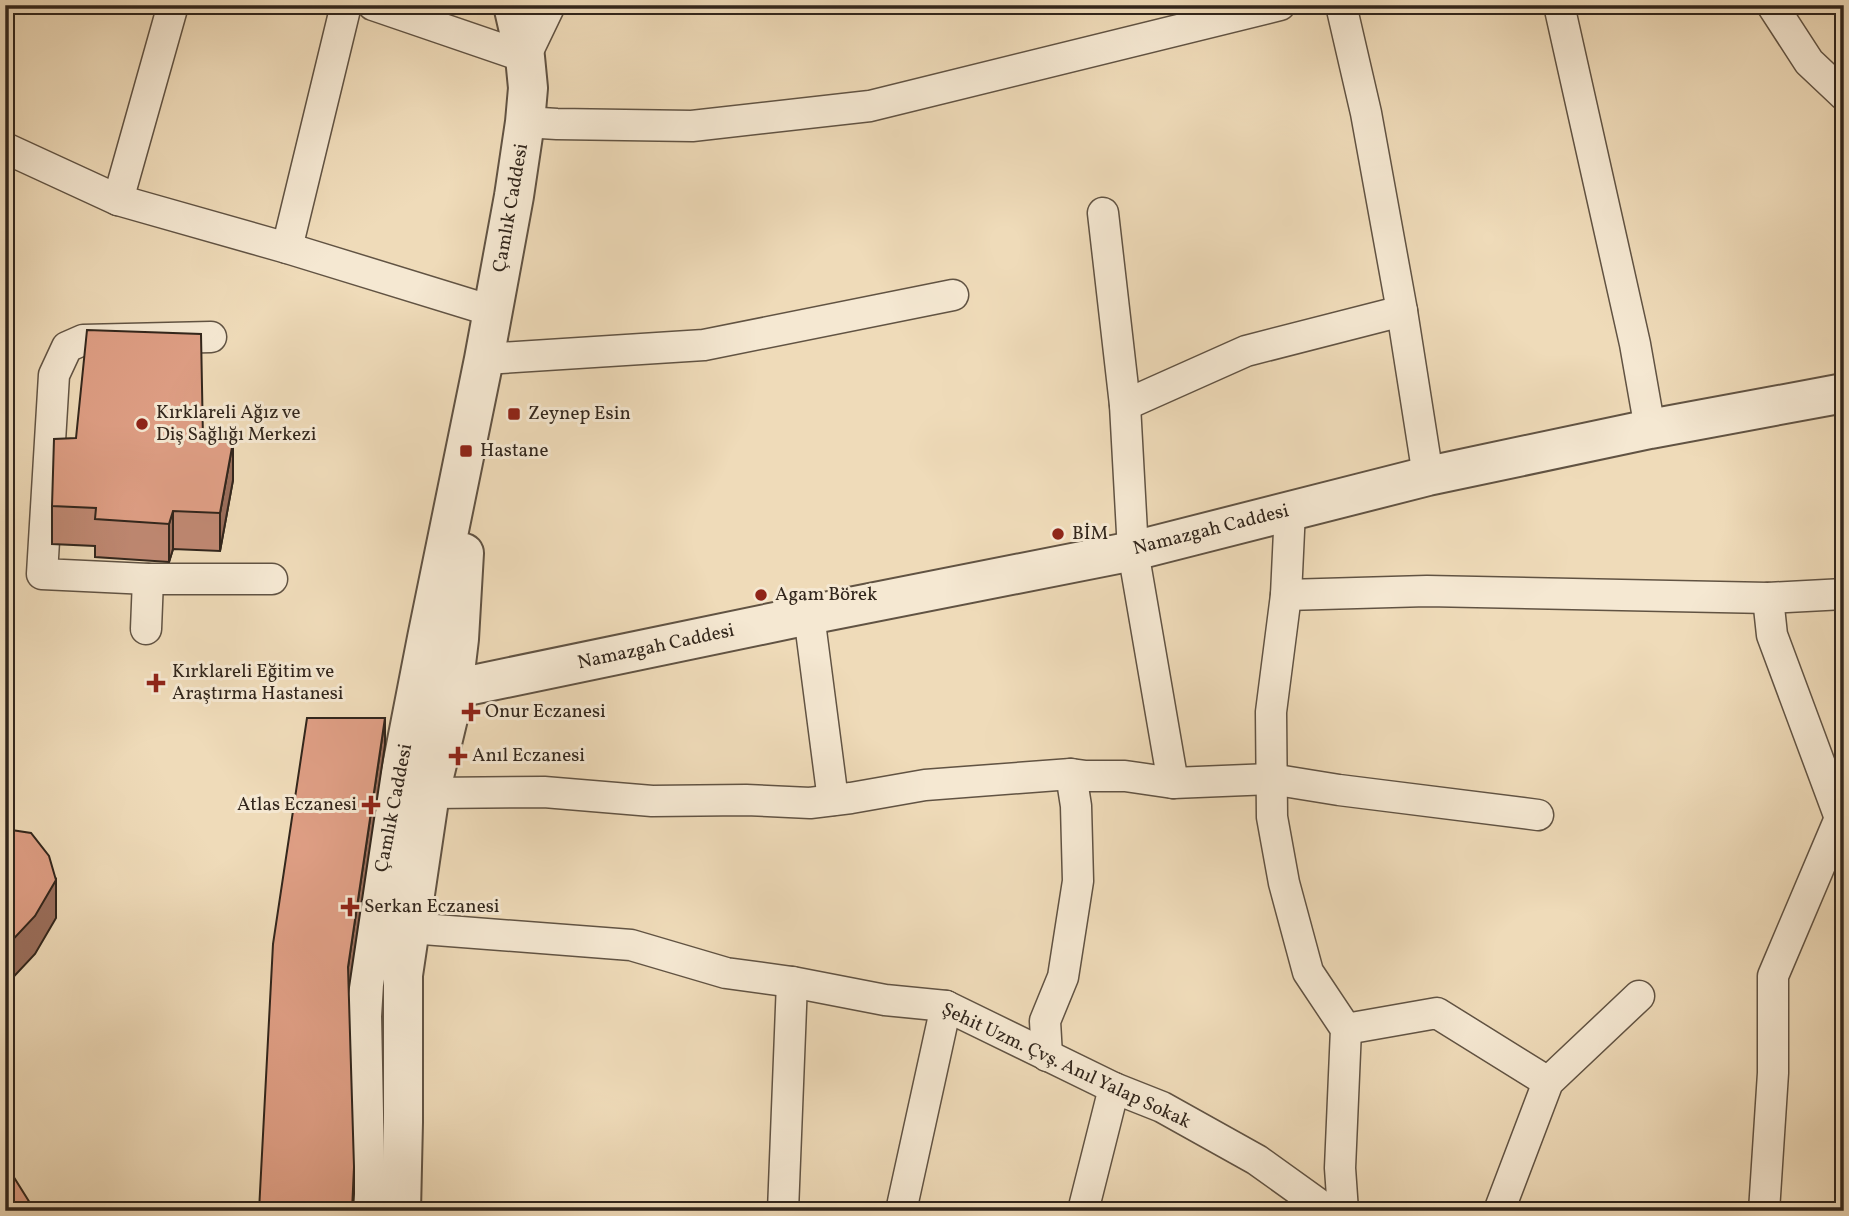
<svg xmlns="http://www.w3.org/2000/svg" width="1849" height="1216" viewBox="0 0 1849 1216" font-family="Vollkorn,serif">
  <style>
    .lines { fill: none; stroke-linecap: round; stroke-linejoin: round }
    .minor-casing { stroke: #615343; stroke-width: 33 }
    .tertiary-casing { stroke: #615343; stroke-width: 42 }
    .minor { stroke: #f5e8d2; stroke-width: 30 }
    .tertiary { stroke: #f5e8d2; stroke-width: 38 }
    .wall { fill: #bf8872; stroke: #32261c; stroke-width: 2 }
    .shaded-wall { fill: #9b6f5c; stroke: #32261c; stroke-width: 2 }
    .building { fill: #de9e84; stroke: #32261c; stroke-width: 2 }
    .poi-dot { fill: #8f2418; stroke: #f5e8d2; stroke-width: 2.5 }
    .labels { text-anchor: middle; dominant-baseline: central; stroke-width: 6; stroke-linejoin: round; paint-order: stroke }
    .street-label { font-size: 19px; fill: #32261c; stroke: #f5e8d2 }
    .poi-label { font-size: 19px; fill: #32261c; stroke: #f5e8d2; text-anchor: start }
  </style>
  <rect width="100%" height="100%" fill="#efdbb9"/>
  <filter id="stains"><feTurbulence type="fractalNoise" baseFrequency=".00286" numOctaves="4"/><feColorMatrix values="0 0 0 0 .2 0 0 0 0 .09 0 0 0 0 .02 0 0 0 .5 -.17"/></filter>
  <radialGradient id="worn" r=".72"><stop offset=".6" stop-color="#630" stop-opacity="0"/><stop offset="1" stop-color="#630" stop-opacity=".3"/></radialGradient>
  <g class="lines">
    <!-- minor casing -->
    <g class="minor-casing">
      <g id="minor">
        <path d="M373 5 525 57 550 5"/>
        <path d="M1341 5 1366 113 1402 311 1428 476"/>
        <path d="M1559 5 1635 344 1650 429"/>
        <path d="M1772 5 1809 62 1844 95"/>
        <path d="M525 122 557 124 692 126 870 106 1280 5"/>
        <path d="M5 148 118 200 287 248 492 311"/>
        <path d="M118 200 173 5"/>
        <path d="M1103 213 1125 405 1133 551 1173 783"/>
        <path d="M287 248 346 5"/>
        <path d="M211 337 83 340 67 347 54 375 42 574 148 579H272"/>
        <path d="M484 359 704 345 953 295"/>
        <path d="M1125 405 1246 351 1402 311"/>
        <path d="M1290 510 1286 595 1271 712 1272 817 1284 883 1308 972 1346 1029 1340 1168 1343 1211"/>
        <path d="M1286 595 1427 591 1768 598 1844 594"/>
        <path d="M1768 598 1772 635 1840 818 1844 823"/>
        <path d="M809 615 833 800"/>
        <path d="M146 629 148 579"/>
        <path d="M430 793 544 792 652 801 746 800 810 803 851 798 925 785 1071 774 1086 776H1125L1173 783 1271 779 1339 790 1538 815"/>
        <path d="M410 928 631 945 726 973 792 982 885 1000 946 1006 1114 1088 1162 1107 1257 1160 1328 1211"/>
        <path d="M1346 1029 1437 1013 1548 1082"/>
        <path d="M1047 1056 1045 1021 1063 977 1078 881 1076 806 1071 774"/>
        <path d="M783 1211 792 982"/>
        <path d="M901 1211 946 1006"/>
        <path d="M1083 1211 1114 1088"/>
        <path d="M1499 1211 1548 1082 1639 996"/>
        <path d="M1764 1211 1773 1073V976L1840 818"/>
      </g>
    </g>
    <!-- tertiary casing -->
    <g class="tertiary-casing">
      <g id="tertiary">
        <path d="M453 689 809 615 1133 551 1428 476 1650 429 1844 393"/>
        <path d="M366 1211 362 1016 364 984 385 854 427 638 484 359 514 196 525 122 528 88 525 57 513 5"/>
        <path d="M401 1211 403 1122V975L430 793 449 714 453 689 459 639 464 553"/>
      </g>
    </g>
    <!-- minor -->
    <use href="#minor" class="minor"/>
    <!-- tertiary -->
    <use href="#tertiary" class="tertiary"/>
  </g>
  <!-- wall -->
  <g class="wall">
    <path d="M1844 57V86L1837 79V65Z"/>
    <path d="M203 439 233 480 220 551 173 549 169 562 95 557V546L52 544V506Z"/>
  </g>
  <!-- shaded-wall -->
  <g class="shaded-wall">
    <path d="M233 442V480L220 551V513Z"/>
    <path d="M173 511V549L169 562V524Z"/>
    <path d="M385 718V745L348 994V967Z"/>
    <path d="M56 880V918L35 954 5 986V948Z"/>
    <path d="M354 1167V1194L353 1211H352Z"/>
  </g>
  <!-- building -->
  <g class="building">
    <path d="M1844 57V71L1837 65Z"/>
    <path d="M87 330 201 334 203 439 233 442 220 513 173 511 169 524 95 519 96 508 52 506 54 439 76 438Z"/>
    <path d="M307 718H385L348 967 354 1167 352 1211H259L273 944Z"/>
    <path d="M5 829 31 833 49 856 56 880 35 916 5 948Z"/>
    <path d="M5 1163 35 1211H5Z"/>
  </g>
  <!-- markers -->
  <g class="poi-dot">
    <rect x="507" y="407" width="14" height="14" rx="3.5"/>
    <circle cx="142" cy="424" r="7"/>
    <rect x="459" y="444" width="14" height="14" rx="3.5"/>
    <circle cx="1058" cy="534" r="7"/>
    <circle cx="761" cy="595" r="7"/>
    <path d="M152.5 672.5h7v7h7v7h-7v7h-7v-7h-7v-7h7z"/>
    <path d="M467.5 701.5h7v7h7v7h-7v7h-7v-7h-7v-7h7z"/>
    <path d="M454.5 745.5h7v7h7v7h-7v7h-7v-7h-7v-7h7z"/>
    <path d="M367.5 794.5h7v7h7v7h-7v7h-7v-7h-7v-7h7z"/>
    <path d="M346.5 896.5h7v7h7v7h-7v7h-7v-7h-7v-7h7z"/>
  </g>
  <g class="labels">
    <!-- street labels -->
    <g class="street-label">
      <text transform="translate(511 208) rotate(-80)">Çamlık Caddesi</text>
      <text transform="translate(1211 530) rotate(-14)">Namazgah Caddesi</text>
      <text transform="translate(656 647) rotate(-12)">Namazgah Caddesi</text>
      <text transform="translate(394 808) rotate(-79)">Çamlık Caddesi</text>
      <text transform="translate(1066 1066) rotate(25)">Şehit Uzm. Çvş. Anıl Yalap Sokak</text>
    </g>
    <!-- poi labels -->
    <g class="poi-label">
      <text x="156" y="413">Kırklareli Ağız ve<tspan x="156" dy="22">Diş Sağlığı Merkezi</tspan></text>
      <text x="528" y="414">Zeynep Esin</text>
      <text x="480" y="451">Hastane</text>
      <text x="1072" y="534">BİM</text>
      <text x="775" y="595">Agam Börek</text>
      <text x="172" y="672">Kırklareli Eğitim ve<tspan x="172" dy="22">Araştırma Hastanesi</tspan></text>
      <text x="485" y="712">Onur Eczanesi</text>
      <text x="472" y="756">Anıl Eczanesi</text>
      <text x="357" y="805" text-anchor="end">Atlas Eczanesi</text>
      <text x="364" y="907">Serkan Eczanesi</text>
    </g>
  </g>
  <!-- margin -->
  <rect width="1849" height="1216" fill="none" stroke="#efdbb9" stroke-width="28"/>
  <rect x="7" y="7" width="1835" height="1202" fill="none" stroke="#32261c" stroke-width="3.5"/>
  <rect x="14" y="14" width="1821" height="1188" fill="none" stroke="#32261c" stroke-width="2"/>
  <rect width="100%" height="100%" filter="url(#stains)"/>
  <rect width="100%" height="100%" fill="url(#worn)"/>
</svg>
